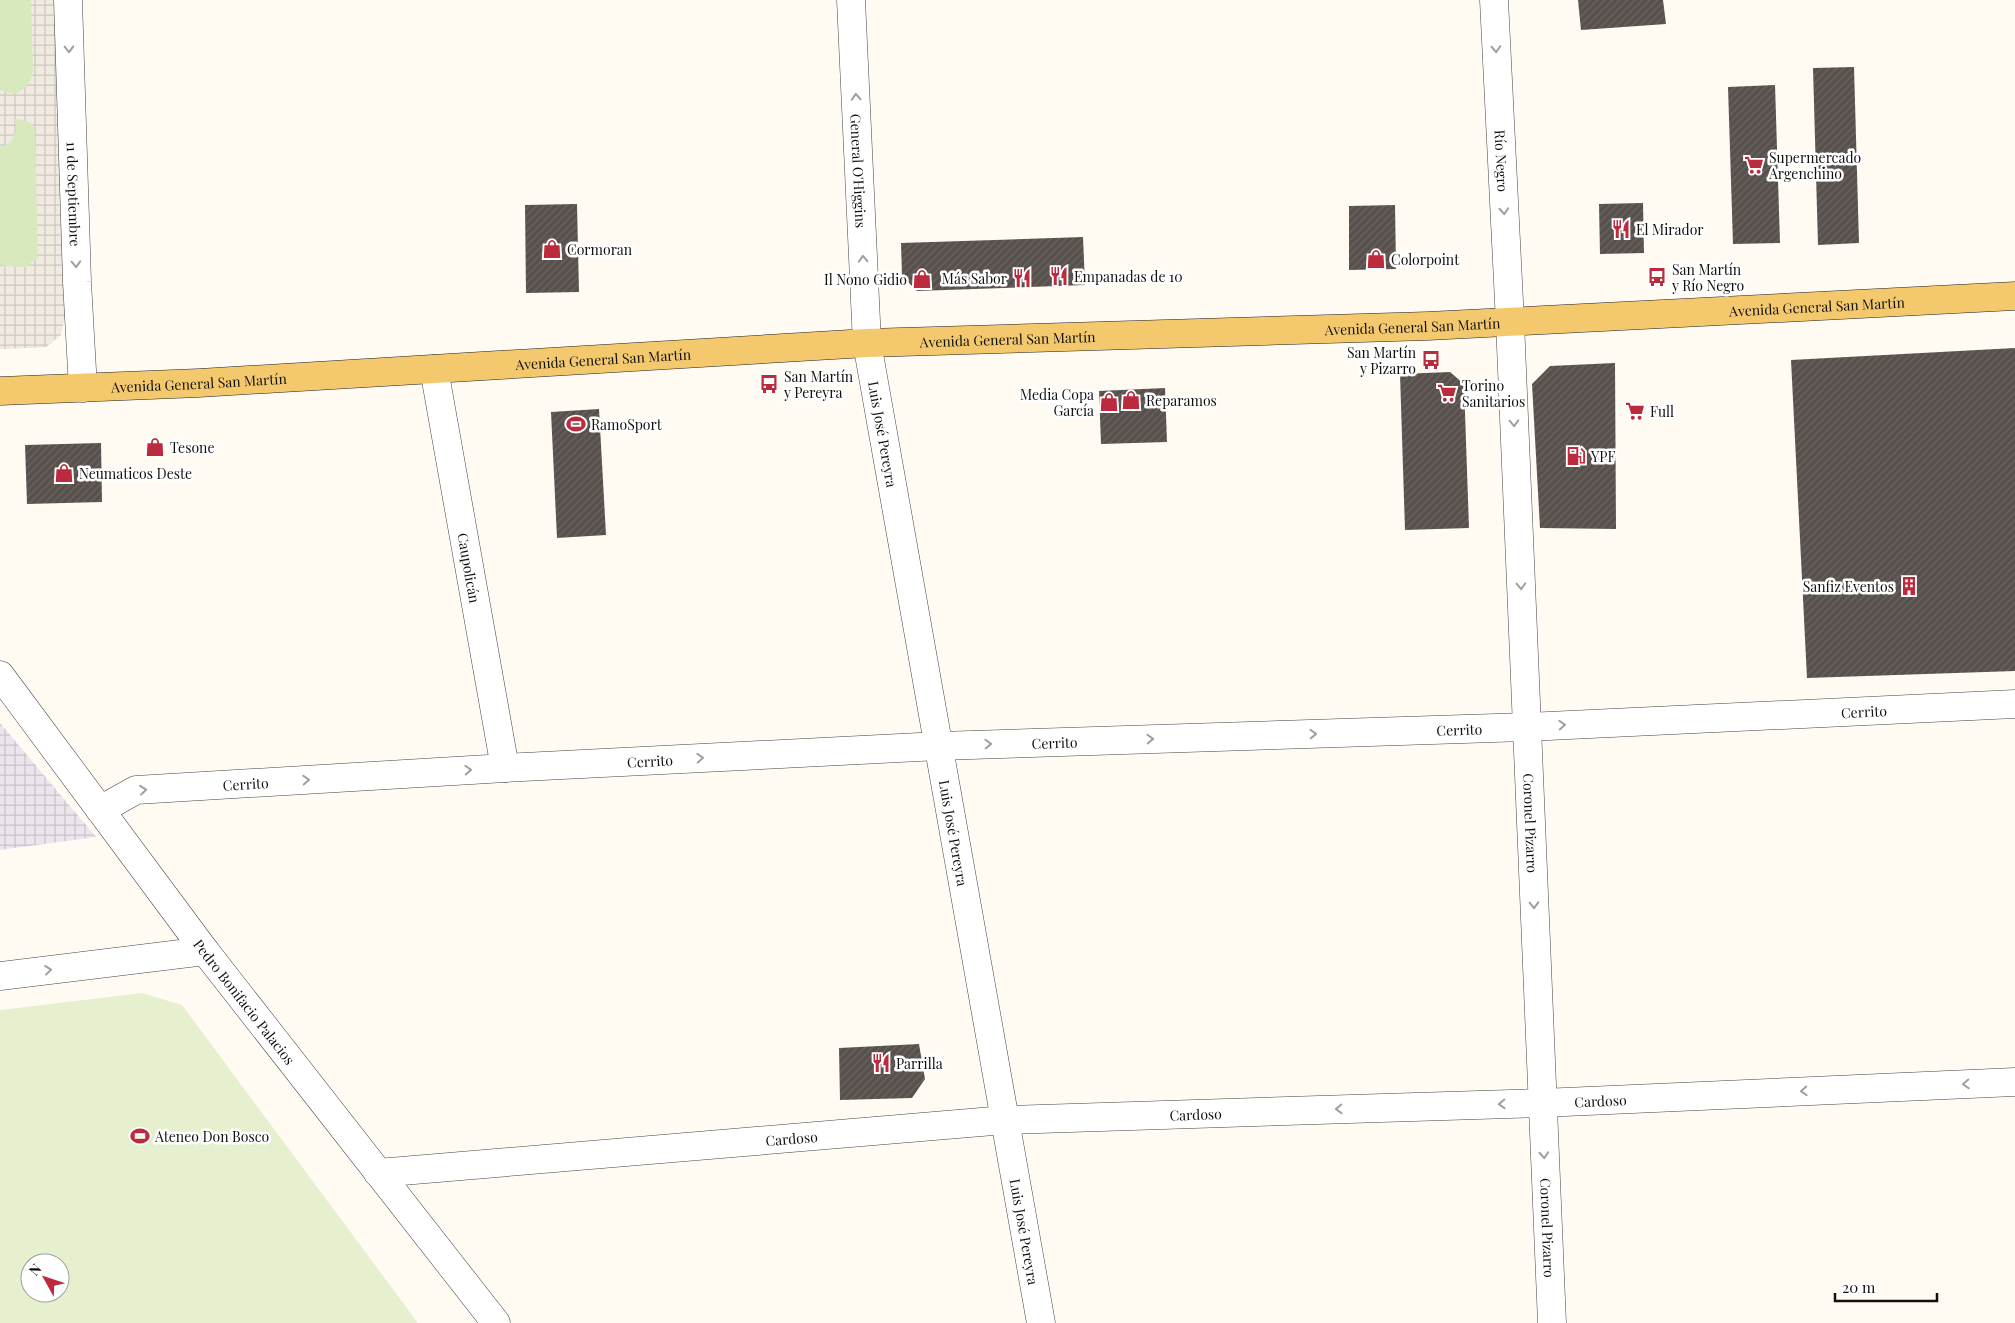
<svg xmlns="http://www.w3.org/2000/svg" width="2015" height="1323" viewBox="0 0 2015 1323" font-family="'Playfair Display',serif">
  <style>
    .industrial { fill: url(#industrial-grid) }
    .park { fill: #d7e9bd }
    .pitch { fill: #e7f0ce; fill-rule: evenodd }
    .plaza { fill: url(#plaza-grid) }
    .building { fill: url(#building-hatch) }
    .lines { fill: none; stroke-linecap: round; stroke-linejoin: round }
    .minor-casing { stroke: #434343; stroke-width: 29 }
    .major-casing { stroke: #212121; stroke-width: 29 }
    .minor { stroke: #fff; stroke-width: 28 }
    .major { stroke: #f4c96d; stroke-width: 28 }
    .oneway { stroke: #9f9f9f }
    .labels { text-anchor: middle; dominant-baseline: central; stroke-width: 5; stroke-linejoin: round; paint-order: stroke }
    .poi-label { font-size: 14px; fill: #101010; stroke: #fff; text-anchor: start }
    .street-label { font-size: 14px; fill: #101010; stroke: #fff }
  </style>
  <defs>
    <pattern id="industrial-grid" width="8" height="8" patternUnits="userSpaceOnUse" patternTransform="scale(1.25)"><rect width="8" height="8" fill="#ece5ee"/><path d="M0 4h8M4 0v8" fill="none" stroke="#c9c3cb"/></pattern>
    <pattern id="plaza-grid" width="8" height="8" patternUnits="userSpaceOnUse" patternTransform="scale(1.25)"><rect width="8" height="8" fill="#f0eae1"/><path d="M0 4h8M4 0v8" fill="none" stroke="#cdc8c0"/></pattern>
    <pattern id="building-hatch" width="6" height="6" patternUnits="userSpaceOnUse" patternTransform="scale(1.25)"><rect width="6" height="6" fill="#58504c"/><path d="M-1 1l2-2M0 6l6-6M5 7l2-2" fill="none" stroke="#6b6561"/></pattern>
  </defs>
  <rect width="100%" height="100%" fill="#fffbf3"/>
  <!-- industrial -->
  <path class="industrial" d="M0 723 96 837 0 850Z"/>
  <!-- park -->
  <path class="park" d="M0 0H54L61 335 46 347 0 349Z"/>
  <!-- pitch -->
  <path class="pitch" d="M142 993 182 1005 418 1323H0V1010ZM30 1263H60V1293H30Z"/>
  <!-- plaza -->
  <path class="plaza" d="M31 0H54L66 312 61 335 46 347 0 349V263L5 266 26 267 38 257 35 130 32 124 24 120 15 119 16 132 10 143 0 147V90L8 93H17L25 88 31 79 33 69Z"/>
  <!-- building -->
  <g class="building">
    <path d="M1578 0H1663L1666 24 1581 30Z"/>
    <path d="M1854 67 1859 243 1818 245 1813 68Z"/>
    <path d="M1775 85 1780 243 1733 244 1728 87Z"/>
    <path d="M1643 203 1644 253 1600 254 1599 204Z"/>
    <path d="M577 204 579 292 526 293 525 205Z"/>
    <path d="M1395 205 1396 269 1349 270V206Z"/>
    <path d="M1083 237 1085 285 917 291 902 276 901 243Z"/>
    <path d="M2015 348V671L1807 678 1791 360Z"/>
    <path d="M1615 363 1616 529 1540 528 1532 384 1550 366Z"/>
    <path d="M1450 372 1464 384 1469 528 1405 530 1400 374Z"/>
    <path d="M1165 388 1167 442 1101 444 1099 391Z"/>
    <path d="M599 409 606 535 557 538 551 412Z"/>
    <path d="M101 443 102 502 27 504 25 445Z"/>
    <path d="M919 1044 925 1079 912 1098 840 1100 839 1048Z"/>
  </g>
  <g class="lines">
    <!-- minor casing -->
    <g class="minor-casing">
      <g id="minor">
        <path id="s1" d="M68 0 77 282 83 388"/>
        <path id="s2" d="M851 0 867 343 1041 1323"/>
        <path id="s3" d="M1494 0 1510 322 1552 1323"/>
        <path id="s4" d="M434 369 505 768"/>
        <path id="s5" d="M0 675 205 951 496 1323"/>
        <path id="s6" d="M100 810 136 790 505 768 939 746 1527 727 2015 704"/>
        <path d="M0 976 205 951"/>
        <path id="s7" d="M378 1173 1005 1120 1542 1103 2015 1082"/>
      </g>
    </g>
    <!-- major casing -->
    <g class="major-casing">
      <g id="major">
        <path id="s8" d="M0 391 199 383 867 343 1428 326 2015 296"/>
      </g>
    </g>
    <!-- minor -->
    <use href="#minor" class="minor"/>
    <!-- major -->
    <use href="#major" class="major"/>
  </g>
  <!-- one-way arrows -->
  <defs><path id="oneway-chevron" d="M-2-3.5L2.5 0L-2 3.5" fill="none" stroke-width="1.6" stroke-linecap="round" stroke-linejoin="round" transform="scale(1.25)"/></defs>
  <g class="oneway">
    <use href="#oneway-chevron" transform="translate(69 49) rotate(88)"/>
    <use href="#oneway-chevron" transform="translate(1496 49) rotate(87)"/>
    <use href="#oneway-chevron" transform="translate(856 97) rotate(-93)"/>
    <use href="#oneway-chevron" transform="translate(1504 211) rotate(87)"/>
    <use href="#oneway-chevron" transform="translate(863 259) rotate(-93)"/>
    <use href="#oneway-chevron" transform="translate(76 264) rotate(88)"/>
    <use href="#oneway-chevron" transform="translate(1514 423) rotate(88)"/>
    <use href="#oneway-chevron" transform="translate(1521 586) rotate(88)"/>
    <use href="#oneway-chevron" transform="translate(1562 725) rotate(-3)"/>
    <use href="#oneway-chevron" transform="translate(1313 734) rotate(-2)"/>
    <use href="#oneway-chevron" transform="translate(1150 739) rotate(-2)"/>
    <use href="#oneway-chevron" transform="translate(988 744) rotate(-2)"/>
    <use href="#oneway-chevron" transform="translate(700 758) rotate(-3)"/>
    <use href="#oneway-chevron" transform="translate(468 770) rotate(-3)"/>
    <use href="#oneway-chevron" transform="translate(306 780) rotate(-3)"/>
    <use href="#oneway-chevron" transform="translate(143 790) rotate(-6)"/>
    <use href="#oneway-chevron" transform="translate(1534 905) rotate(88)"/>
    <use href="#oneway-chevron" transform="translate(48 970) rotate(-7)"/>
    <use href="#oneway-chevron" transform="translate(1966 1084) rotate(177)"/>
    <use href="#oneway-chevron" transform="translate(1804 1091) rotate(177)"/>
    <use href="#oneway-chevron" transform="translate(1502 1104) rotate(178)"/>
    <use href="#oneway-chevron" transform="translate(1339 1109) rotate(178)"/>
    <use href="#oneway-chevron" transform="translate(1544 1155) rotate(87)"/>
  </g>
  <!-- icons -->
  <defs>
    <g id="supermarket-bare" transform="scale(1.5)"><path d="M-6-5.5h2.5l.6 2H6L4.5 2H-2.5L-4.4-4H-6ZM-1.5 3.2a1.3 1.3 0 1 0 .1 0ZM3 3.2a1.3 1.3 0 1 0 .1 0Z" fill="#bc2b3d" stroke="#fff" stroke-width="2.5" paint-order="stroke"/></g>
    <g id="restaurant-bare" transform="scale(1.5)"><path d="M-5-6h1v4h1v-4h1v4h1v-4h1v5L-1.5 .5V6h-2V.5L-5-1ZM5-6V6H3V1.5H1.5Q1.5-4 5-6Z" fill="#bc2b3d" stroke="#fff" stroke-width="2.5" paint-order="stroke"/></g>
    <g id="shop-bare" transform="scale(1.5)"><path d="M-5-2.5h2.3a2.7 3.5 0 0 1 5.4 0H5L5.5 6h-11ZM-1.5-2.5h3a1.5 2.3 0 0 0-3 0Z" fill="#bc2b3d" stroke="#fff" stroke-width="2.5" paint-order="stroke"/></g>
    <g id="bus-bare" transform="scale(1.5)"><path d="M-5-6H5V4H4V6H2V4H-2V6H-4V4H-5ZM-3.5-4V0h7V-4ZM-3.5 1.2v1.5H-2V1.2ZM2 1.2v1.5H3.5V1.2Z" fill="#bc2b3d" stroke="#fff" stroke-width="2.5" paint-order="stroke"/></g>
    <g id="stadium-bare" transform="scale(1.5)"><path d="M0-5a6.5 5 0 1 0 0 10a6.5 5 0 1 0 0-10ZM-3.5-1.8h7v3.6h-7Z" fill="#bc2b3d" stroke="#fff" stroke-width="2.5" paint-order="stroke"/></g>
    <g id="fuel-bare" transform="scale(1.5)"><path d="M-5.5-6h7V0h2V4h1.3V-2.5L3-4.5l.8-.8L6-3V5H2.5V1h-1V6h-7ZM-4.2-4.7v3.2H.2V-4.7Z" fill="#bc2b3d" stroke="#fff" stroke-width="2.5" paint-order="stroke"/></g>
    <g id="building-bare" transform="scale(1.5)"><path d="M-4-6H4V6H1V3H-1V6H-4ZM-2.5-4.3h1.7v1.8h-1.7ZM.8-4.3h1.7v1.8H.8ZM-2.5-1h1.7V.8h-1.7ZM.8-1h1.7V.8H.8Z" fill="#bc2b3d" stroke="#fff" stroke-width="2.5" paint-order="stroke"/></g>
  </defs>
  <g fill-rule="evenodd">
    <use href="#supermarket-bare" x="1754" y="165"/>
    <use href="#restaurant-bare" x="1621" y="229"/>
    <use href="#shop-bare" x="552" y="249"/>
    <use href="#shop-bare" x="1376" y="259"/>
    <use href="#restaurant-bare" x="1059" y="276"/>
    <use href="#bus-bare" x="1657" y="277"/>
    <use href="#restaurant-bare" x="1022" y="278"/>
    <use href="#shop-bare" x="922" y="279"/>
    <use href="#bus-bare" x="1431" y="360"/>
    <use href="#bus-bare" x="769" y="384"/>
    <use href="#supermarket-bare" x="1447" y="393"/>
    <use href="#shop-bare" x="1131" y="400"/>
    <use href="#shop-bare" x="1109" y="402"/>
    <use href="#supermarket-bare" x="1635" y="411"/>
    <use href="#stadium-bare" x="576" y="424"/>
    <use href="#shop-bare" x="155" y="447"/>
    <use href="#fuel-bare" x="1576" y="456"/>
    <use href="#shop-bare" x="64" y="473"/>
    <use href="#building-bare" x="1909" y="586"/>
    <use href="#restaurant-bare" x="881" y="1063"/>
    <use href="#stadium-bare" x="140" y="1136"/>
  </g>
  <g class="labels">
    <!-- poi labels -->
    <g class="poi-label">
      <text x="1769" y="157">Supermercado<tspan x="1769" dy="16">Argenchino</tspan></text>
      <text x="1636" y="229">El Mirador</text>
      <text x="567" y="249">Cormoran</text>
      <text x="1391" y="259">Colorpoint</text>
      <text x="1672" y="269">San Martín<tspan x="1672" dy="16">y Río Negro</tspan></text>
      <text x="1074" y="276">Empanadas de 10</text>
      <text x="1007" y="278" text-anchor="end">Más Sabor</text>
      <text x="907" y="279" text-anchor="end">Il Nono Gidio</text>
      <text x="1416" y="352" text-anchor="end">San Martín<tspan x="1416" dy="16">y Pizarro</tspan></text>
      <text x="784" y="376">San Martín<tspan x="784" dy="16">y Pereyra</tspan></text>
      <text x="1462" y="385">Torino<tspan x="1462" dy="16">Sanitarios</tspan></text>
      <text x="1094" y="394" text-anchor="end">Media Copa<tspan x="1094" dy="16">García</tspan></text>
      <text x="1146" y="400">Reparamos</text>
      <text x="1650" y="411">Full</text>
      <text x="591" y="424">RamoSport</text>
      <text x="170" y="447">Tesone</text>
      <text x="1591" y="456">YPF</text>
      <text x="79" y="473">Neumaticos Deste</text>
      <text x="1894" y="586" text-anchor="end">Sanfiz Eventos</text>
      <text x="896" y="1063">Parrilla</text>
      <text x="155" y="1136">Ateneo Don Bosco</text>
    </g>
    <!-- street labels -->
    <g class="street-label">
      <text stroke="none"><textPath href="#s3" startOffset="161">Río Negro</textPath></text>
      <text stroke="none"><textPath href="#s2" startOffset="171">General O'Higgins</textPath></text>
      <text stroke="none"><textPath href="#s1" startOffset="194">11 de Septiembre</textPath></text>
      <text stroke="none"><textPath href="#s8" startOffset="1819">Avenida General San Martín</textPath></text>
      <text stroke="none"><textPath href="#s8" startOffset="1414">Avenida General San Martín</textPath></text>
      <text stroke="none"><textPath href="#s8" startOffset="1009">Avenida General San Martín</textPath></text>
      <text stroke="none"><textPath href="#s8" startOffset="604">Avenida General San Martín</textPath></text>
      <text stroke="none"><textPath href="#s8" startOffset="199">Avenida General San Martín</textPath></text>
      <text stroke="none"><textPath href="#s2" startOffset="436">Luis José Pereyra</textPath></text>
      <text stroke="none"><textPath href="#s4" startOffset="202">Caupolicán</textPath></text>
      <text stroke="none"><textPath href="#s6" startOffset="1771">Cerrito</textPath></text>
      <text stroke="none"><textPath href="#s6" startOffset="1366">Cerrito</textPath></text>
      <text stroke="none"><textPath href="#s6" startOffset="961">Cerrito</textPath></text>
      <text stroke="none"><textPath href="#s6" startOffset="556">Cerrito</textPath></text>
      <text stroke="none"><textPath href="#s6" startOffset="151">Cerrito</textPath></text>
      <text stroke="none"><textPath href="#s3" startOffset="824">Coronel Pizarro</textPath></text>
      <text stroke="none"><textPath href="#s2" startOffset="841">Luis José Pereyra</textPath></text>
      <text stroke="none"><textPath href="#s5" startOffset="408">Pedro Bonifacio Palacios</textPath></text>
      <text stroke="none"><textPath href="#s7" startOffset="1225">Cardoso</textPath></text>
      <text stroke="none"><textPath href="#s7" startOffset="820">Cardoso</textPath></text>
      <text stroke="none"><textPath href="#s7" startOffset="415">Cardoso</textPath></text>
      <text stroke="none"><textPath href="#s3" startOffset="1229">Coronel Pizarro</textPath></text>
      <text stroke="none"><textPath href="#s2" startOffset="1246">Luis José Pereyra</textPath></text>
    </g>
  </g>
  <!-- north arrow -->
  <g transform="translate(45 1278) rotate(310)"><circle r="24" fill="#ffffff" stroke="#9f9f9f"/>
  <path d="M0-4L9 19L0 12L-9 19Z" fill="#bc2b3d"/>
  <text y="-8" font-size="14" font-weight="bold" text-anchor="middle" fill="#101010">N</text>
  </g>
  <!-- scale -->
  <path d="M1835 1293v8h102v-8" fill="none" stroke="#101010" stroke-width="2.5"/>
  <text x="1842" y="1293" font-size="15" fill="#101010" stroke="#ffffff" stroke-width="4" paint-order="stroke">20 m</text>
</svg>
